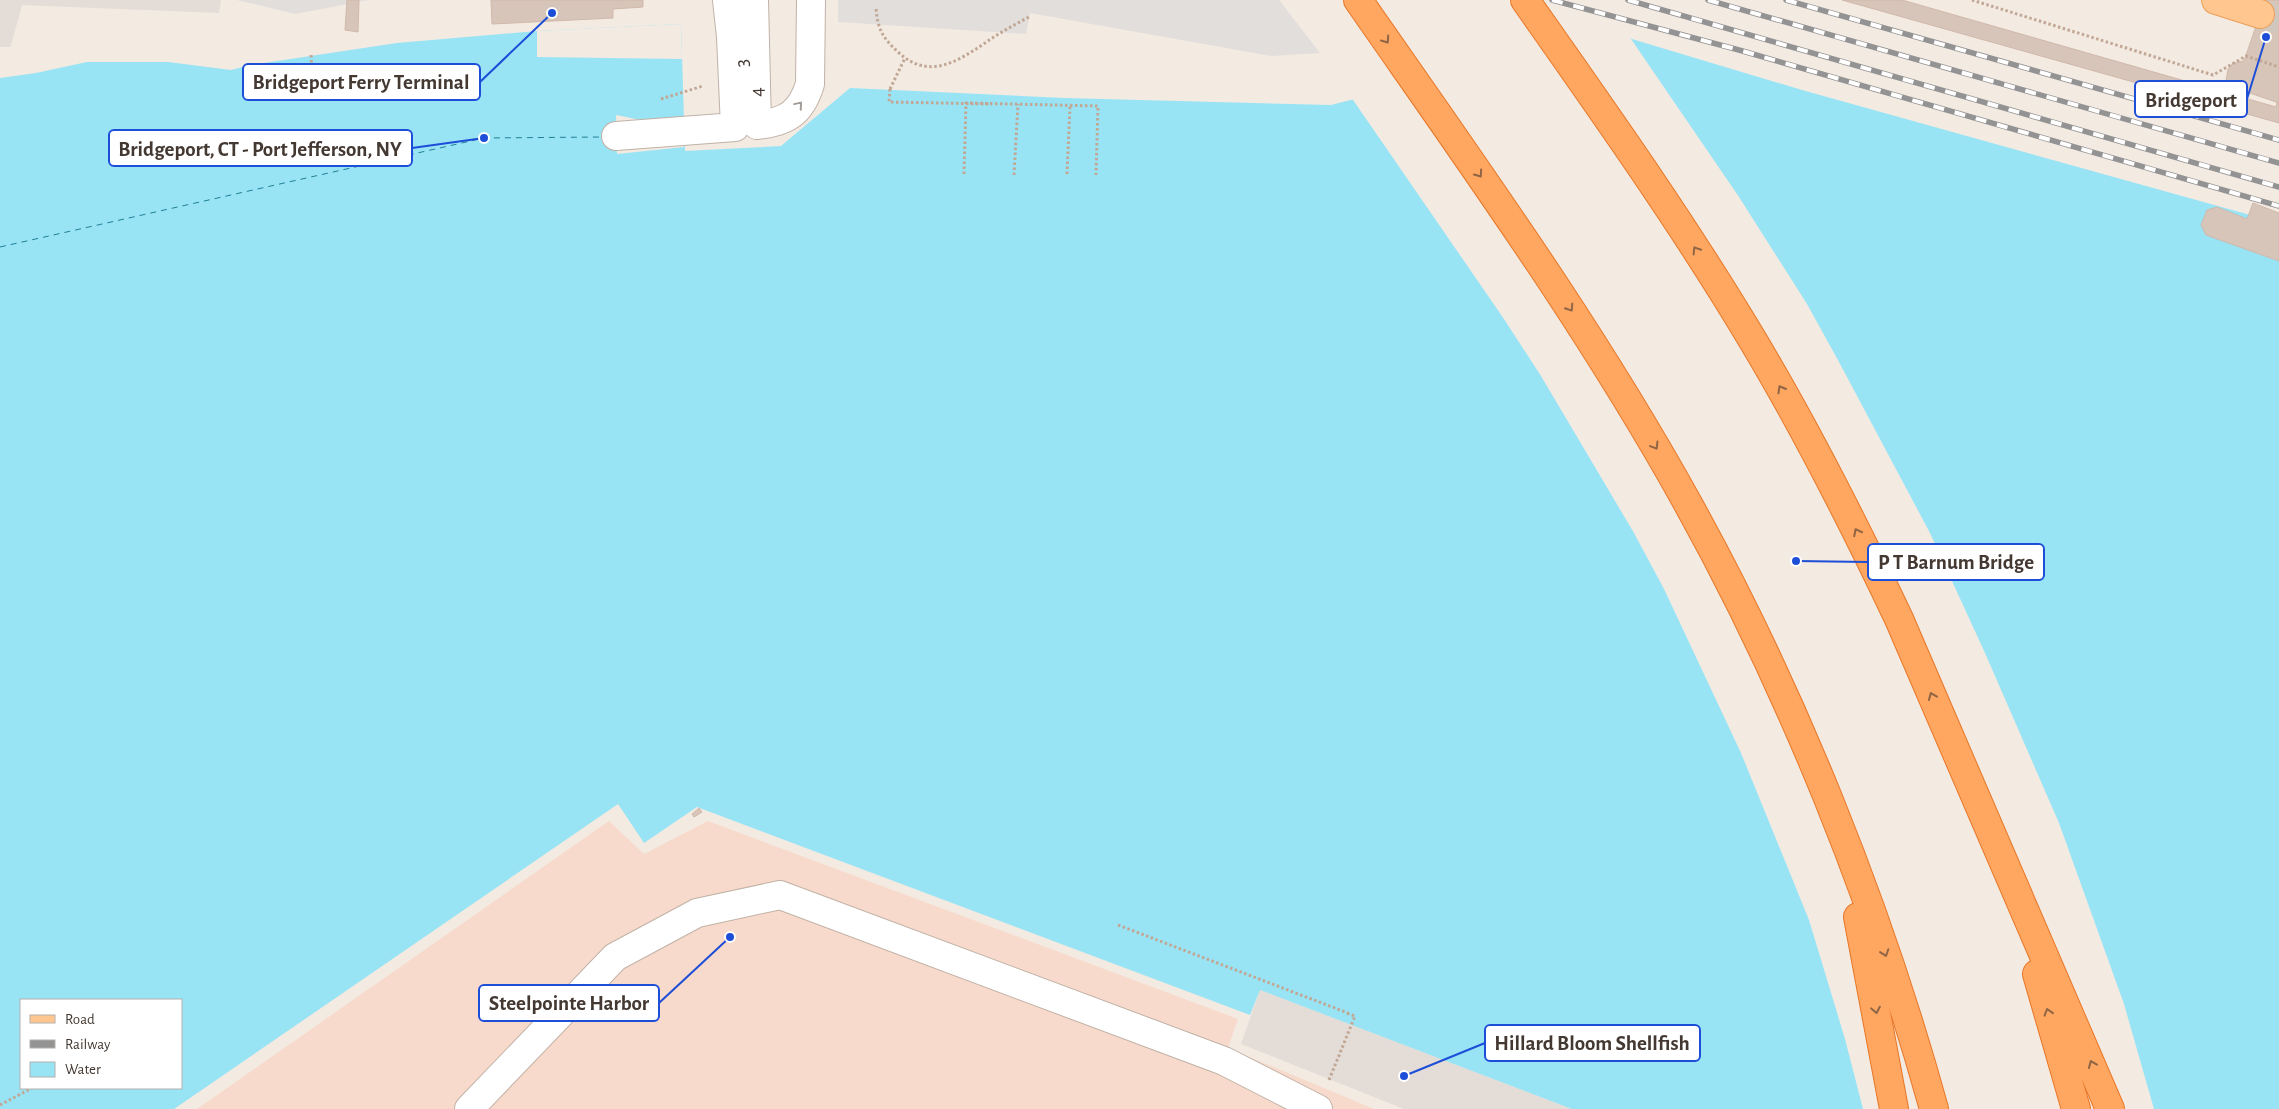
<svg xmlns="http://www.w3.org/2000/svg" width="2279" height="1109" viewBox="0 0 2279 1109" font-family="'Alegreya Sans',sans-serif">
  <style>
    .commercial { fill: #f7dacb }
    .industrial { fill: #e4dcd7 }
    .parking { fill: #e2dedb }
    .water { fill: #98e4f5; fill-rule: evenodd }
    .pier { fill: #f3eae2 }
    .lines { fill: none; stroke-linecap: round; stroke-linejoin: round }
    .ferry { stroke: #217f96; stroke-width: 1; stroke-dasharray: 6 5; stroke-linecap: butt }
    .building { fill: #d8c5ba; stroke: #d0b8aa }
    .major-tunnel { stroke: #d0c7bf; stroke-width: 28; stroke-dasharray: 28 14; stroke-linecap: butt }
    .minor-casing { stroke: #c1b2a7; stroke-width: 30 }
    .major-casing { stroke: #ec9e57; stroke-width: 30 }
    .highway-casing { stroke: #e87626; stroke-width: 30 }
    .path { stroke: #c1a794; stroke-width: 3; stroke-dasharray: 2.5 2.5; stroke-linecap: butt }
    .minor { stroke: #fff; stroke-width: 28 }
    .major { stroke: #ffc68f; stroke-width: 28 }
    .highway { stroke: #ffa761; stroke-width: 28 }
    .rail-casing { stroke: #939393; stroke-width: 5.5 }
    .rail { stroke: #fff; stroke-width: 4; stroke-dasharray: 11; stroke-linecap: butt }
    .path-bridge { stroke: #c1a794; stroke-width: 3; stroke-dasharray: 2.5 2.5; stroke-linecap: butt }
    .oneway { stroke: #8f6545 }
    .oneway2 { stroke: #a29c98 }
    .labels { text-anchor: middle; dominant-baseline: central; stroke-width: 4; stroke-linejoin: round; paint-order: stroke }
    .street-label { font-size: 20px; fill: #443932; stroke: #fff }
    .leader { fill: none; stroke: #1d4ed8; stroke-width: 2 }
    .callout-dot { fill: #1d4ed8; stroke: #fff; stroke-width: 2 }
    .callout { fill: #fff; stroke: #1d4ed8; stroke-width: 2 }
    .callout-label { font-size: 21px; text-anchor: middle; font-weight: bold; fill: #443932 }
  </style>
  <rect width="100%" height="100%" fill="#f3eae2"/>
  <!-- commercial -->
  <path class="commercial" d="M609 821 644 854 708 821 1238 1019 1228 1048 1374 1109H197Z"/>
  <!-- industrial -->
  <g class="industrial">
    <path d="M0 0H221L219 13 22 5 10 49 0 48Z"/>
    <path d="M1260 990 1352 1025 1572 1109H1404L1241 1044Z"/>
  </g>
  <!-- parking -->
  <g class="parking">
    <path d="M237 0H369L295 14Z"/>
    <path d="M838 0H1279L1320 53 1271 56 1030 13 1026 34 838 22Z"/>
  </g>
  <!-- water -->
  <path class="water" d="M681 24 685 151 781 146 850 88 1065 98 1331 105 1612 33 1802 90 2279 223V1109H1572L1260 990 1250 1015 697 807 644 843 618 804 174 1109H0V49H222L250 65 397 43 537 31ZM21 1000H181V1088H21Z"/>
  <!-- pier -->
  <g class="pier">
    <path d="M132 10 195 28 248 60 250 65 231 70 168 62H87L36 73 0 78V47H11L12 43H15L22 23Z"/>
    <path d="M681 24 682 59 537 57V31Z"/>
    <path d="M1611 31 1629 36 1739 197 1807 304 1839 362 1930 533 1985 653 2059 823 2124 1004 2154 1109H1863L1845 1039 1809 920 1741 753 1664 589 1634 533 1541 376 1504 319 1351 97Z"/>
    <path d="M616 115 666 125 684 124V147L617 154Z"/>
  </g>
  <g class="lines">
    <!-- ferry -->
    <path class="ferry" d="M0 247 484 138 602 137"/>
  </g>
  <!-- building -->
  <g class="building">
    <path d="M347 0H359L358 32 345 30Z"/>
    <path d="M491 0H643V7L613 9V18L492 24Z"/>
    <path d="M1842 0H1902L2276 107 2277 102 2279 103V123Z"/>
    <path d="M2265 0H2279V103L2232 87 2226 81 2228 69 2233 63 2244 61Z"/>
    <path d="M2253 203 2279 213V261L2206 235 2201 225 2207 210 2217 207 2247 219Z"/>
    <path d="M699 808 702 812 694 817 692 814Z"/>
  </g>
  <g class="lines">
    <!-- major-tunnel -->
    <path class="major-tunnel" d="M2260 14 2279 20"/>
    <!-- minor casing -->
    <g class="minor-casing">
      <g id="minor">
        <path d="M754 0 757 125C787 122 801 113 810 84L811 0"/>
        <path d="M616 136 735 127 731 37 727 0"/>
        <path d="M469 1109 615 957 697 913 780 895 1224 1061 1318 1109"/>
      </g>
    </g>
    <!-- major casing -->
    <g class="major-casing">
      <path id="major" d="M2216 0 2260 14"/>
    </g>
    <!-- highway casing -->
    <g class="highway-casing">
      <g id="highway">
        <path d="M1358 0C1472 164 1590 327 1687 502 1791 689 1877 903 1934 1109"/>
        <path d="M1525 0C1603 111 1682 222 1752 339 1806 429 1854 524 1899 619L2110 1109"/>
        <path d="M1858 917 1894 1109"/>
        <path d="M2037 974 2076 1109"/>
      </g>
    </g>
    <!-- path -->
    <g class="path">
      <path d="M1972 0 2213 75 2246 56 2279 67"/>
      <path d="M876 9C878 30 883 38 898 52 929 81 958 61 985 43 999 33 1014 25 1029 17"/>
      <path d="M311 55 313 89"/>
      <path d="M890 89 905 58"/>
      <path d="M266 91 320 89"/>
      <path d="M661 99 703 86"/>
      <path d="M964 174 966 103 1098 106 1096 175"/>
      <path d="M1067 174 1070 106"/>
      <path d="M1014 175 1018 104"/>
      <path d="M1118 925 1348 1013"/>
      <path d="M1329 1080 1355 1016 1346 1013"/>
      <path d="M0 1105 32 1088"/>
    </g>
    <!-- minor -->
    <use href="#minor" class="minor"/>
    <!-- major -->
    <use href="#major" class="major"/>
    <!-- highway -->
    <use href="#highway" class="highway"/>
    <!-- rail casing -->
    <g class="rail-casing">
      <g id="rail">
        <path d="M1552 0 1739 50 2279 206"/>
        <path d="M1628 0 2279 187"/>
        <path d="M1708 0 2279 163"/>
        <path d="M1786 0 2279 140"/>
      </g>
    </g>
    <!-- rail -->
    <use href="#rail" class="rail"/>
    <!-- path-bridge -->
    <path class="path-bridge" d="M890 89 889 102 992 104"/>
  </g>
  <!-- one-way arrows -->
  <defs><path id="oneway-chevron" d="M-2-3.5L2.5 0L-2 3.5" fill="none" stroke-width="1.6" stroke-linecap="round" stroke-linejoin="round" transform="scale(1.25)"/></defs>
  <g class="oneway">
    <use href="#oneway-chevron" transform="translate(1386 40) rotate(55)"/>
    <use href="#oneway-chevron" transform="translate(1479 174) rotate(55)"/>
    <use href="#oneway-chevron" transform="translate(1696 250) rotate(-122)"/>
    <use href="#oneway-chevron" transform="translate(1570 308) rotate(57)"/>
    <use href="#oneway-chevron" transform="translate(1781 389) rotate(-120)"/>
    <use href="#oneway-chevron" transform="translate(1655 446) rotate(59)"/>
    <use href="#oneway-chevron" transform="translate(1857 532) rotate(-117)"/>
    <use href="#oneway-chevron" transform="translate(1932 696) rotate(-113)"/>
    <use href="#oneway-chevron" transform="translate(1885 953) rotate(71)"/>
    <use href="#oneway-chevron" transform="translate(1876 1010) rotate(79)"/>
    <use href="#oneway-chevron" transform="translate(2048 1012) rotate(-107)"/>
    <use href="#oneway-chevron" transform="translate(2092 1064) rotate(-113)"/>
  </g>
  <use class="oneway2" href="#oneway-chevron" transform="translate(799 105) rotate(-50)"/>
  <g class="labels">
    <!-- street labels -->
    <g class="street-label">
      <text transform="translate(742 63) rotate(-92)">3</text>
      <text transform="translate(757 92) rotate(-91)">4</text>
    </g>
  </g>
  <!-- callouts -->
  <path class="leader" d="M552 13L480 82M2266 37L2247 99M484 138L412 148M1796 561L1868 562M730 937L659 1003M1404 1076L1485 1043"/>
  <g class="callout-dot">
    <circle cx="552" cy="13" r="5"/>
    <circle cx="2266" cy="37" r="5"/>
    <circle cx="484" cy="138" r="5"/>
    <circle cx="1796" cy="561" r="5"/>
    <circle cx="730" cy="937" r="5"/>
    <circle cx="1404" cy="1076" r="5"/>
  </g>
  <g class="callout">
    <rect x="243" y="64" width="237" height="36" rx="5"/>
    <rect x="2135" y="81" width="112" height="36" rx="5"/>
    <rect x="109" y="130" width="303" height="36" rx="5"/>
    <rect x="1868" y="544" width="176" height="36" rx="5"/>
    <rect x="479" y="985" width="180" height="36" rx="5"/>
    <rect x="1485" y="1025" width="215" height="36" rx="5"/>
  </g>
  <g class="callout-label">
    <text x="361" y="89">Bridgeport Ferry Terminal</text>
    <text x="2191" y="107">Bridgeport</text>
    <text x="260" y="156">Bridgeport, CT - Port Jefferson, NY</text>
    <text x="1956" y="569">P T Barnum Bridge</text>
    <text x="569" y="1010">Steelpointe Harbor</text>
    <text x="1592" y="1050">Hillard Bloom Shellfish</text>
  </g>
  <!-- legend -->
  <rect x="20" y="999" width="162" height="90" fill="#ffffff" stroke="#b4b0ad"/>
  <rect x="30" y="1015" width="25" height="8" fill="#ffc68f" stroke="#b4b0ad"/>
  <text x="65" y="1024" font-size="15" fill="#443932">Road</text>
  <rect x="30" y="1040" width="25" height="8" fill="#939393" stroke="#b4b0ad"/>
  <text x="65" y="1049" font-size="15" fill="#443932">Railway</text>
  <rect x="30" y="1062" width="25" height="15" fill="#98e4f5" stroke="#b4b0ad"/>
  <text x="65" y="1074" font-size="15" fill="#443932">Water</text>
</svg>
